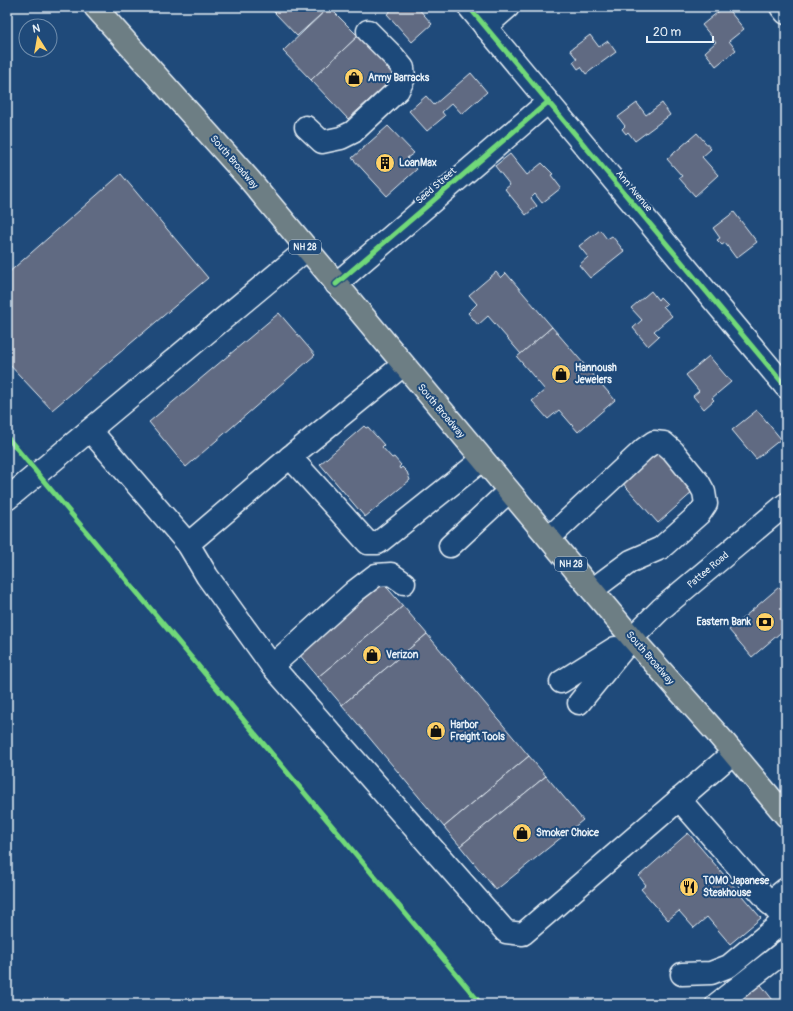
<svg xmlns="http://www.w3.org/2000/svg" width="793" height="1011" viewBox="0 0 793 1011" font-family="Pangolin,sans-serif">
  <style>
    .building { fill: #616b82; stroke: #e8f1f8 }
    .lines { fill: none; stroke-linecap: round; stroke-linejoin: round }
    .minor-casing { stroke: #e8f1f8; stroke-width: 25 }
    .major-casing { stroke: #e8f1f8; stroke-width: 25 }
    .minor { stroke: #1f4a7a; stroke-width: 22 }
    .major { stroke: #6d7e84; stroke-width: 22 }
    .cycleway-casing { stroke: #1f4a7a; stroke-width: 8 }
    .cycleway { stroke: #71d979; stroke-width: 5 }
    .labels { text-anchor: middle; dominant-baseline: central; stroke-width: 4; stroke-linejoin: round; paint-order: stroke }
    .shield { fill: #1f4a7a; stroke: #acbfd2; stroke-width: 1 }
    .shield-label { font-size: 9px; font-weight: bold; fill: #e8f1f8 }
    .poi-label { font-size: 10px; font-weight: bold; fill: #e8f1f8; stroke: #1f4a7a; text-anchor: start }
    .street-label { font-size: 10px; fill: #e8f1f8; stroke: #1f4a7a }
  </style>
  <rect width="100%" height="100%" fill="#1f4a7a"/>
  <filter id="ink" filterUnits="userSpaceOnUse"><feTurbulence type="fractalNoise" baseFrequency=".025" numOctaves="2"/><feDisplacementMap in="SourceGraphic" scale="8" xChannelSelector="R" yChannelSelector="G"/><feConvolveMatrix kernelMatrix="1 2 1 2 8 2 1 2 1" color-interpolation-filters="sRGB"/></filter>
  <g filter="url(#ink)">
    <!-- building -->
    <g class="building">
      <path d="M269 7H281L275 13Z"/>
      <path d="M281 7H329L297 36 275 13Z"/>
      <path d="M329 7 358 36 311 80 283 51Z"/>
      <path d="M395 7H417L432 24 412 42 387 14Z"/>
      <path d="M724 7H726L744 29 729 41 736 50 716 66 705 52 716 42 702 25Z"/>
      <path d="M590 35 599 47 608 41 616 52 586 74 581 67 578 69 573 62 577 59 570 50Z"/>
      <path d="M358 36 396 76 348 119 311 80Z"/>
      <path d="M471 73 487 92 462 114 452 103 442 112 445 116 427 131 409 111 426 96 434 105Z"/>
      <path d="M637 103 646 115 662 103 670 115 635 141 628 132 626 134 622 129 625 126 618 117Z"/>
      <path d="M388 126 414 153 407 158 417 169 387 196 352 158Z"/>
      <path d="M697 133 711 149 702 157 718 175 695 196 679 178 682 176 667 159Z"/>
      <path d="M510 154 527 175 542 163 553 174 551 175 561 188 542 203 535 194 531 198 537 206 526 215 505 189 510 185 495 166Z"/>
      <path d="M121 174 208 278 52 410 7 362V274Z"/>
      <path d="M734 212 757 242 736 258 725 243 722 245 717 240 720 238 713 228Z"/>
      <path d="M600 230 607 239 612 236 624 251 590 278 579 265 588 257 579 246Z"/>
      <path d="M496 272 501 278 506 273 552 327 521 354 488 316 478 325 468 313 477 304 469 295Z"/>
      <path d="M651 291 658 300 660 297 667 304 663 306 672 316 654 331 659 336 648 346 633 328 642 320 631 308Z"/>
      <path d="M279 313 315 355 186 467 149 422Z"/>
      <path d="M552 327 615 400 578 432 559 410 548 419 532 401 545 390 517 357Z"/>
      <path d="M709 356 731 382 712 398 714 400 704 409 693 396 699 391 686 375Z"/>
      <path d="M757 410 781 439 756 459 732 430Z"/>
      <path d="M364 426 366 428 368 427 384 445 382 447 392 458 394 457 401 465 399 467 400 469 402 467 407 472 410 480 365 517 320 464Z"/>
      <path d="M656 447 695 490 658 523 620 480Z"/>
      <path d="M383 583 403 606 318 677 299 654Z"/>
      <path d="M779 587 786 595V628L752 657 729 630Z"/>
      <path d="M403 606 427 634 342 705 318 677Z"/>
      <path d="M427 634 529 756 444 827 342 705Z"/>
      <path d="M529 756 546 776 460 846 444 827Z"/>
      <path d="M546 776 583 820 496 890 460 846Z"/>
      <path d="M688 833 761 918 730 944 707 917 694 928 679 911 668 920 641 889 646 885 639 876Z"/>
      <path d="M758 981 776 1004H727Z"/>
    </g>
    <g class="lines">
      <!-- minor casing -->
      <g class="minor-casing">
        <g id="minor">
          <path d="M469 7 786 387"/>
          <path d="M781 7 786 13"/>
          <path d="M485 27 508 7"/>
          <path d="M306 127 322 142 341 138 353 132 398 90 404 78 403 68 393 56 368 31"/>
          <path d="M336 284 548 102"/>
          <path d="M90 430 188 544 290 457 403 365"/>
          <path d="M290 457 368 543H378L482 460"/>
          <path d="M7 499 307 249"/>
          <path d="M549 538 644 449 654 442 664 443 673 451 699 483 704 492 706 504 700 513 661 548 631 561 592 590"/>
          <path d="M188 544 207 576 272 666 506 932 523 934 733 753"/>
          <path d="M450 546 509 491"/>
          <path d="M272 666 355 591 376 575 391 574 404 583"/>
          <path d="M561 682 615 648"/>
          <path d="M579 703 632 638 661 609 786 504"/>
          <path d="M679 799 785 920"/>
          <path d="M769 903 786 889"/>
          <path d="M682 974 711 973 729 966 786 919"/>
          <path d="M717 1004 785 951"/>
        </g>
      </g>
      <!-- major casing -->
      <g class="major-casing">
        <path id="major" d="M95 7 249 179 632 638 720 737 786 816"/>
      </g>
      <!-- minor -->
      <use href="#minor" class="minor"/>
      <!-- major -->
      <use href="#major" class="major"/>
      <!-- cycleway casing -->
      <g class="cycleway-casing">
        <g id="cycleway">
          <path d="M469 7 786 387"/>
          <path d="M336 284 548 102"/>
          <path d="M7 437 481 1004"/>
        </g>
      </g>
      <!-- cycleway -->
      <use href="#cycleway" class="cycleway"/>
    </g>
  </g>
  <!-- icons -->
  <defs>
    <g id="shop-disc" transform="scale(1)"><circle r="9.5" fill="#ffd166" stroke="#1f4a7a"/><path d="M-5-2.5h2.3a2.7 3.5 0 0 1 5.4 0H5L5.5 6h-11ZM-1.5-2.5h3a1.5 2.3 0 0 0-3 0Z" fill="#111"/></g>
    <g id="building-disc" transform="scale(1)"><circle r="9.5" fill="#ffd166" stroke="#1f4a7a"/><path d="M-4-6H4V6H1V3H-1V6H-4ZM-2.5-4.3h1.7v1.8h-1.7ZM.8-4.3h1.7v1.8H.8ZM-2.5-1h1.7V.8h-1.7ZM.8-1h1.7V.8H.8Z" fill="#111"/></g>
    <g id="bank-disc" transform="scale(1)"><circle r="9.5" fill="#ffd166" stroke="#1f4a7a"/><path d="M-6-4H6V4H-6ZM0-2.3a2.3 2.3 0 1 0 0 4.6a2.3 2.3 0 1 0 0-4.6Z" fill="#111"/></g>
    <g id="restaurant-disc" transform="scale(1)"><circle r="9.5" fill="#ffd166" stroke="#1f4a7a"/><path d="M-5-6h1v4h1v-4h1v4h1v-4h1v5L-1.5 .5V6h-2V.5L-5-1ZM5-6V6H3V1.5H1.5Q1.5-4 5-6Z" fill="#111"/></g>
  </defs>
  <g fill-rule="evenodd">
    <use href="#shop-disc" x="354" y="78"/>
    <use href="#building-disc" x="385" y="163"/>
    <use href="#shop-disc" x="561" y="374"/>
    <use href="#bank-disc" x="765" y="622"/>
    <use href="#shop-disc" x="372" y="655"/>
    <use href="#shop-disc" x="436" y="731"/>
    <use href="#shop-disc" x="522" y="833"/>
    <use href="#restaurant-disc" x="689" y="887"/>
  </g>
  <g class="labels">
    <!-- shield labels -->
    <g class="shield">
      <rect x="289" y="240" width="32" height="14" rx="3"/>
      <rect x="555" y="557" width="32" height="14" rx="3"/>
    </g>
    <g class="shield-label">
      <text x="305" y="247">NH 28</text>
      <text x="571" y="564">NH 28</text>
    </g>
    <!-- poi labels -->
    <g class="poi-label">
      <text x="368" y="78">Army Barracks</text>
      <text x="399" y="163">LoanMax</text>
      <text x="575" y="368">Hannoush<tspan x="575" dy="12">Jewelers</tspan></text>
      <text x="751" y="622" text-anchor="end">Eastern Bank</text>
      <text x="386" y="655">Verizon</text>
      <text x="450" y="725">Harbor<tspan x="450" dy="12">Freight Tools</tspan></text>
      <text x="536" y="833">Smoker Choice</text>
      <text x="703" y="881">TOMO Japanese<tspan x="703" dy="12">Steakhouse</tspan></text>
    </g>
    <!-- street labels -->
    <g class="street-label">
      <text transform="translate(234 162) rotate(49)">South Broadway</text>
      <text transform="translate(436 186) rotate(-41)">Seed Street</text>
      <text transform="translate(634 191) rotate(50)">Ann Avenue</text>
      <text transform="translate(441 411) rotate(50)">South Broadway</text>
      <text transform="translate(708 570) rotate(-40)">Pattee Road</text>
      <text transform="translate(650 658) rotate(49)">South Broadway</text>
    </g>
  </g>
  <!-- margin -->
  <rect width="793" height="1011" fill="none" stroke="#1f4a7a" stroke-width="24"/>
  <rect x="12" y="12" width="769" height="987" fill="none" stroke="#e8f1f8" stroke-width="1.5" filter="url(#ink)"/>
  <!-- north arrow -->
  <g transform="translate(38 38) rotate(349)"><circle r="19" fill="#1f4a7a" stroke="#6f8dac"/>
  <path d="M0-3L7 15L0 10L-7 15Z" fill="#ffd166"/>
  <text y="-6" font-size="11" font-weight="bold" text-anchor="middle" fill="#e8f1f8">N</text>
  </g>
  <!-- scale -->
  <path d="M647 36v6h66v-6" fill="none" stroke="#e8f1f8" stroke-width="2"/>
  <text x="653" y="36" font-size="12" fill="#e8f1f8" stroke="#1f4a7a" stroke-width="3" paint-order="stroke">20 m</text>
</svg>
